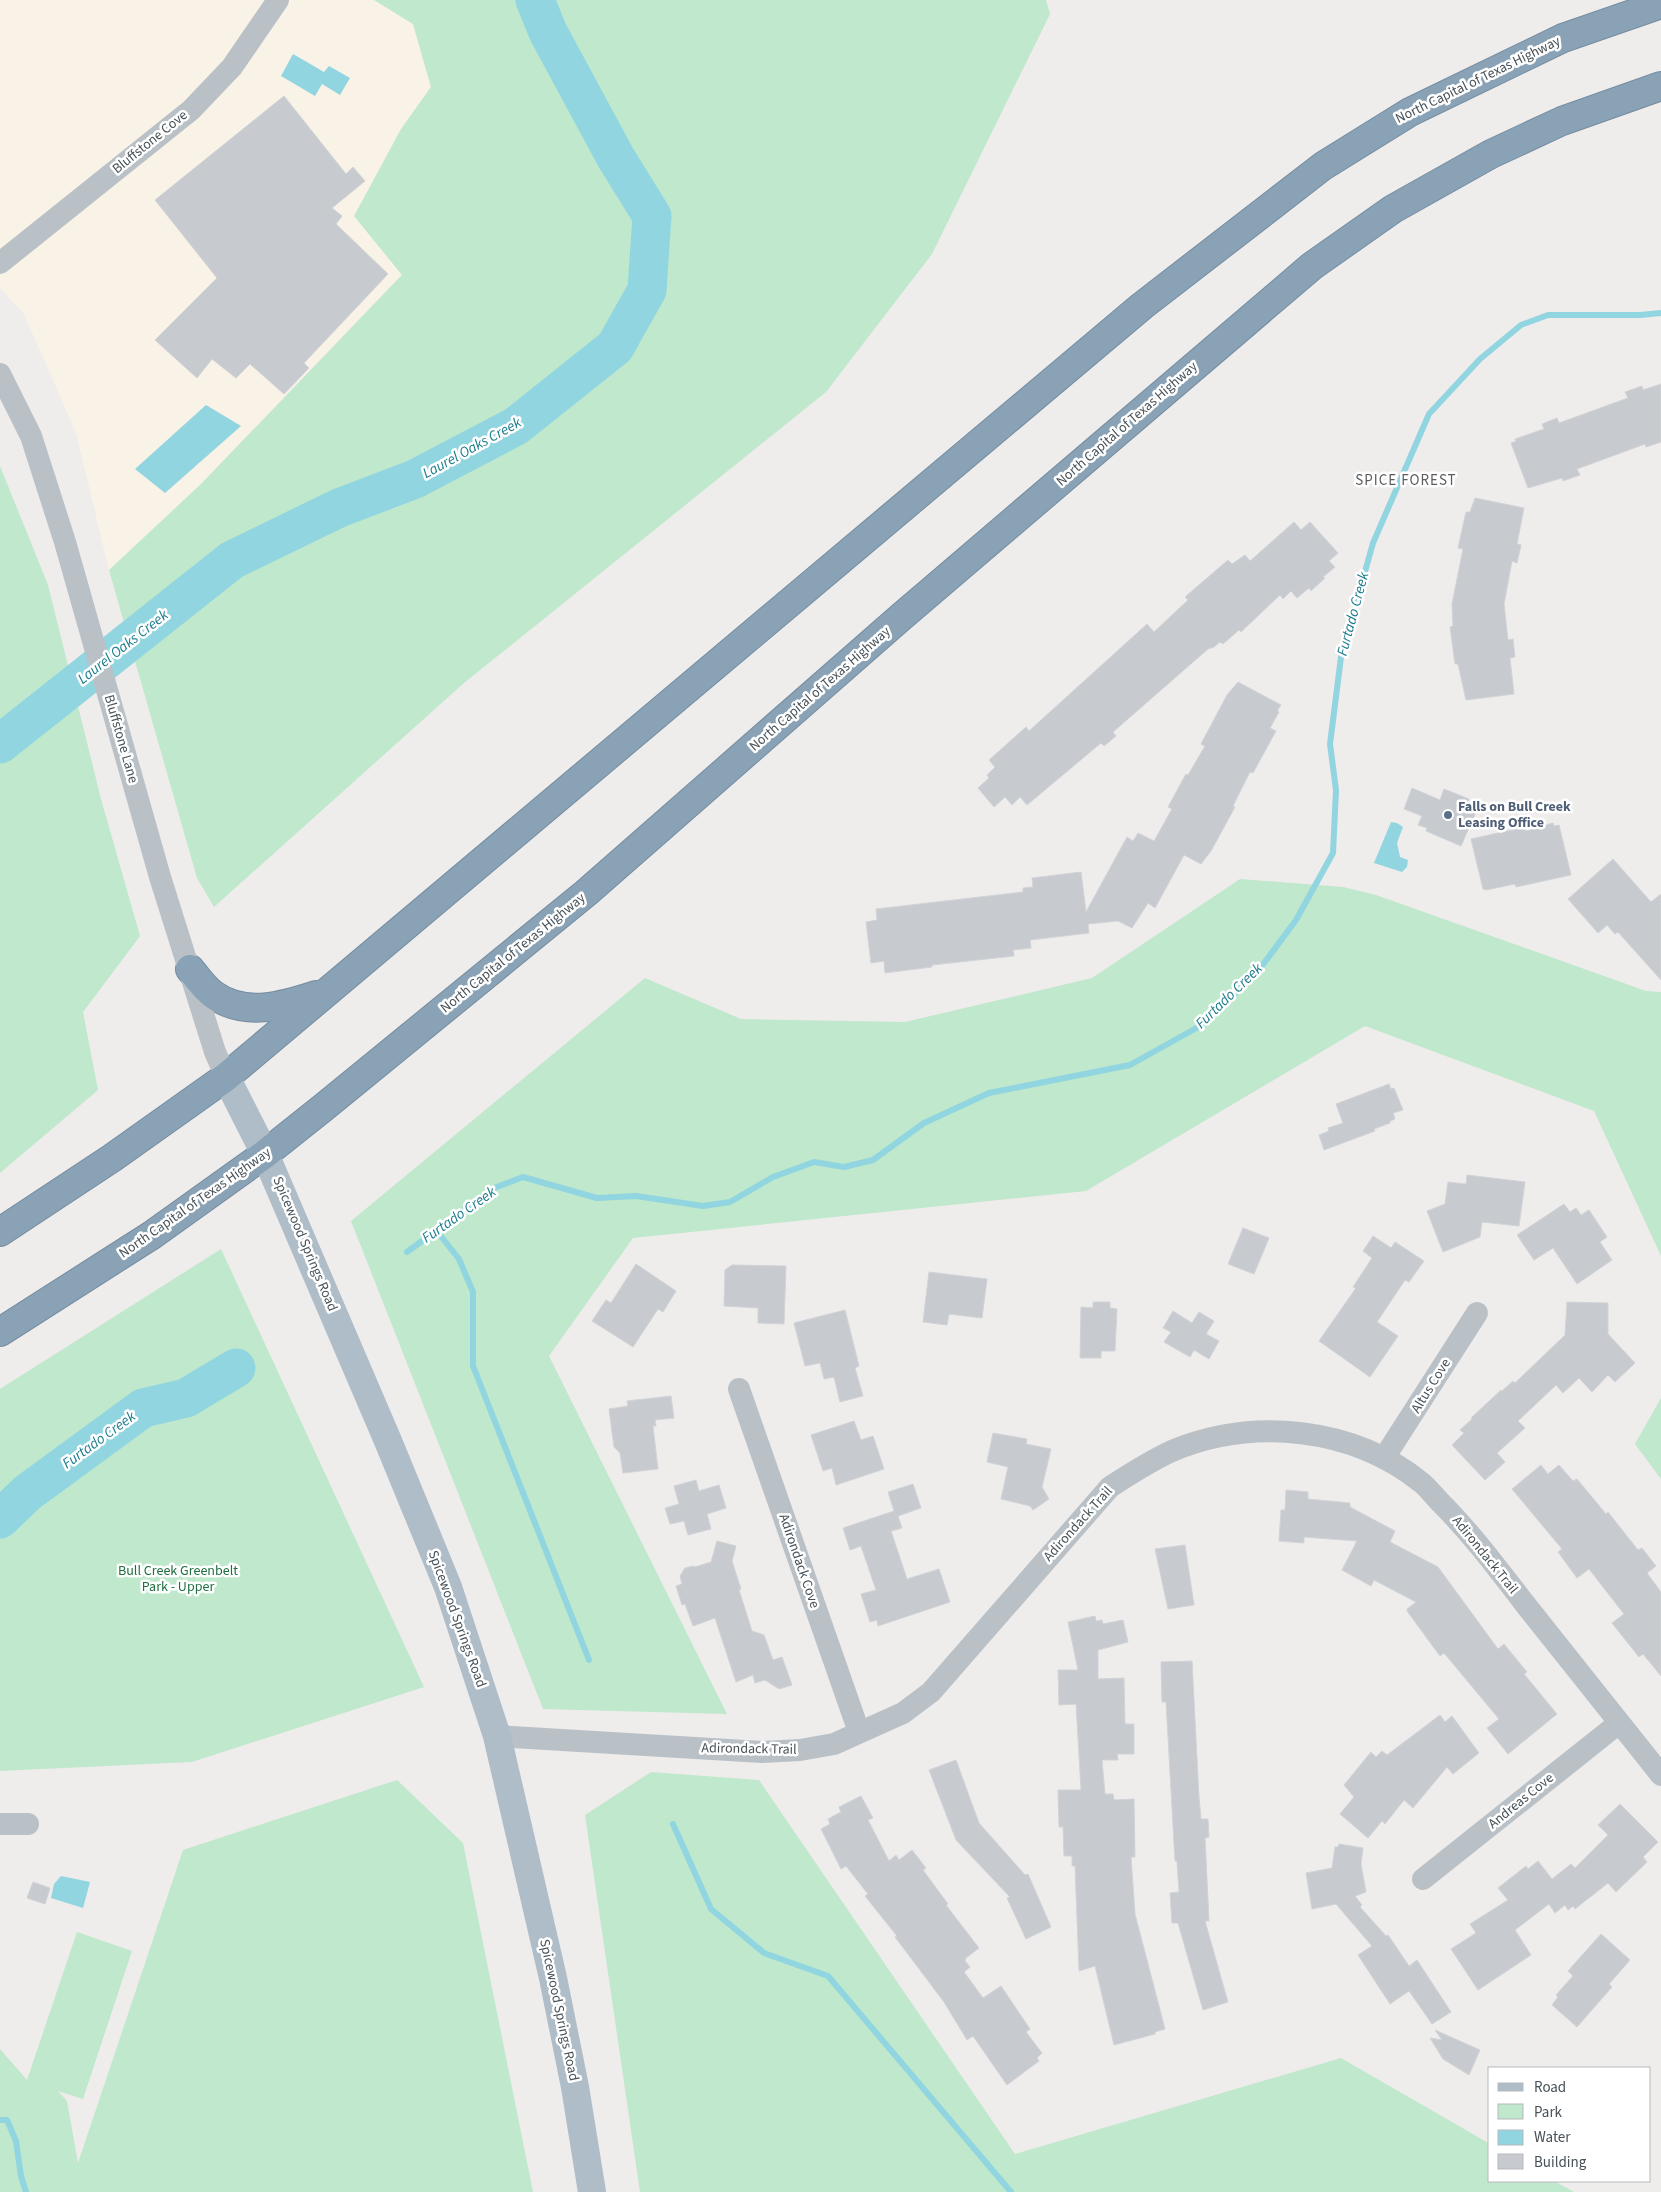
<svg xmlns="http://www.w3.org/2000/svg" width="1661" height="2192" viewBox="0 0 1661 2192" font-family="'Source Sans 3',sans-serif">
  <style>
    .commercial { fill: #f9f2e6 }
    .green { fill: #bfe8cc }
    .water { fill: #91d5e0 }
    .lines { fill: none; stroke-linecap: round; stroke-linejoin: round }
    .stream { stroke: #91d5e0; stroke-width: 6 }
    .river { stroke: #91d5e0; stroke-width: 39 }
    .building { fill: #c7cace; stroke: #d1d3d7 }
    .highway-casing { stroke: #758da1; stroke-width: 30 }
    .minor { stroke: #b9c1c7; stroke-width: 22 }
    .major { stroke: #afbdc8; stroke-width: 28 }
    .highway { stroke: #89a2b5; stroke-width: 28 }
    .service-dot { fill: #5c6f8a; stroke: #fff; stroke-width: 2 }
    .labels { text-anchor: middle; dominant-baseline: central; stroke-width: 5; stroke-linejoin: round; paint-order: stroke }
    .street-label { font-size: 14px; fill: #475157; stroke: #fff }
    .service-label { font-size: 14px; font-weight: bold; fill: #4e5e75; stroke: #fff; text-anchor: start }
    .park-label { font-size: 14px; fill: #216e42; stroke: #fff }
    .water-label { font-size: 15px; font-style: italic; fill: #1c7d8d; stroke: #fff }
    .neighbourhood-label { font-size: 15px; letter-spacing: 1px; fill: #5a5d60; stroke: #fff }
  </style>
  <rect width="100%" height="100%" fill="#efecec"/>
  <!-- commercial -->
  <path class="commercial" d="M0 0H374L413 24 431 87 401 129 402 274 201 484 109 570 76 433 24 314 0 288Z"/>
  <!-- green -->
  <g class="green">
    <path d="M374 0H1046L1050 14 932 254 826 392 464 683 214 907 197 878 109 570 201 484 402 275 354 216 401 129 431 87 413 24Z"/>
    <path d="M0 466 48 585 101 799 140 936 83 1012 98 1090 0 1173Z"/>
    <path d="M1240 879 1343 887 1376 895 1646 991 1661 992V1256L1594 1111 1365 1026 1086 1191 633 1238 549 1356 727 1714 543 1709 351 1221 645 978 741 1019 905 1022 1092 978Z"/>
    <path d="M221 1249 424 1687 192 1762 0 1771V1389Z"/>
    <path d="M1661 1398V1479L1635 1444Z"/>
    <path d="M651 1772 759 1780 1015 2154 1341 2058 1490 2144V2181H1554L1574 2192H640L585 1815Z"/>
    <path d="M397 1780 463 1843 533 2192H0V2049L27 2080 77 1932 132 1951 83 2099 58 2091 67 2101 78 2163 183 1850Z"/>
  </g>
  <!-- water -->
  <g class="water">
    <path d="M293 54 324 72 329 66 350 78 340 95 322 84 315 96 281 76Z"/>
    <path d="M206 405 241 426 165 493 135 469Z"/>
    <path d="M1391 822 1397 823 1403 827 1397 843 1400 857 1408 860 1407 867 1402 872 1374 863Z"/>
    <path d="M61 1876 90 1882 83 1908 51 1898 54 1884Z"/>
  </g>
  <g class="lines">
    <!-- stream -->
    <g class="stream">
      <path d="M436 1230 459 1259 473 1292V1366L589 1660"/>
      <path d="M407 1252 494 1188 523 1177 597 1198 636 1196 703 1206 730 1202 773 1177 814 1162 844 1167 873 1160 924 1123 989 1093 1130 1065 1200 1026 1256 974 1296 920 1333 853 1336 790 1330 744 1341 657 1373 543 1429 414 1480 359 1521 325 1548 315H1640L1661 313"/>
      <path d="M673 1824 711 1909 764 1953 828 1976 1011 2192"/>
      <path d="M0 2120H7L16 2141 21 2176 26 2192"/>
    </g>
    <!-- river -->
    <g class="river">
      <path d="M0 744 232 560 339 508 415 479 516 426 615 347 647 290 652 216 616 158 548 32 535 0"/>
      <path d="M0 1519 27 1493 143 1408 186 1398 236 1368"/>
    </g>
  </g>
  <!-- building -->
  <g class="building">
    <path d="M284 96 346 174 353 167 365 181 332 208 342 216 336 224 388 274 304 363 309 368 284 394 250 364 236 378 212 359 197 378 155 340 217 278 155 200Z"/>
    <path d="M1661 384V442L1646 447 1645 444 1577 469 1580 475 1563 481 1562 478 1528 488 1511 443 1516 441 1515 439 1544 429 1542 424 1557 418 1559 423 1628 398 1625 392 1642 386 1643 390Z"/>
    <path d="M1475 498 1524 508 1517 544 1521 545 1517 563 1512 561 1504 604 1508 640 1513 639 1515 657 1510 658 1514 694 1466 700 1458 664H1455L1450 627 1453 626 1452 604 1463 549 1458 548 1466 512H1470Z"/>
    <path d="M1294 522 1301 530 1310 522 1338 553 1329 561 1335 567 1323 577 1325 578 1311 591 1309 588 1297 598 1291 591 1283 599 1280 595 1241 632 1239 630 1223 644 1220 642 1214 647 1208 649 1113 732 1116 736 1104 746 1101 743 1027 805 1020 797 1012 805 1005 797 994 807 978 788 989 778 987 775 995 767 989 760 1026 727 1029 731 1147 624 1154 632 1188 600 1185 597 1228 560 1232 564 1245 555 1250 561Z"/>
    <path d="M1238 682 1281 705 1277 711 1279 712 1270 728 1276 731 1253 773 1250 772 1233 806 1235 807 1211 851 1201 864 1184 855 1155 908 1148 903 1132 928 1118 921 1088 924 1089 933 1030 940 1031 948 1013 950 1014 956 932 965V967L885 973 884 961 871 963 866 922 877 920 876 909 1023 892V888L1033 887 1032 878 1081 872 1086 912 1127 837 1133 841 1138 833 1154 841 1172 809 1168 807 1186 774 1188 775 1205 746 1201 744 1227 695Z"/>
    <path d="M1412 788 1440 800 1444 789 1469 799 1466 808 1476 812 1461 846 1426 831 1427 828 1418 825 1422 816 1404 809Z"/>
    <path d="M1553 823 1554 826 1559 825 1571 875 1516 887 1515 884 1486 890 1483 889 1471 839 1525 827 1526 831Z"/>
    <path d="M1613 859 1651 902 1661 894V980L1618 932 1615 934 1607 925 1598 933 1568 899Z"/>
    <path d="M1389 1084 1391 1089 1394 1088 1403 1110 1393 1113 1395 1119 1390 1121V1123L1374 1129 1375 1131 1324 1150 1319 1135 1329 1131 1328 1128 1343 1123 1336 1104Z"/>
    <path d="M1467 1175 1525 1182 1519 1226 1482 1222 1480 1237 1443 1252 1427 1211 1445 1204 1448 1182 1466 1184Z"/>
    <path d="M1564 1204 1570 1212 1576 1208 1581 1215 1589 1210 1607 1237 1600 1242 1612 1260 1577 1284 1553 1248 1534 1260 1517 1235Z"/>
    <path d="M1243 1228 1269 1238 1254 1274 1228 1264Z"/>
    <path d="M1373 1236 1391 1248 1395 1242 1424 1261 1409 1282 1405 1280 1377 1322 1398 1336 1370 1377 1319 1341 1356 1288 1353 1287 1372 1258 1363 1251Z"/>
    <path d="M636 1264 676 1291 663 1312 658 1309 633 1347 592 1321 606 1300 611 1303Z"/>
    <path d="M732 1265 786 1266 784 1324 758 1323V1308L724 1306 725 1270Z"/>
    <path d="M929 1272 987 1279 982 1318 949 1314 947 1325 923 1322Z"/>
    <path d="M1093 1302H1110V1308L1117 1309 1115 1351H1101V1358H1080L1081 1307 1093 1308Z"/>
    <path d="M1567 1302 1608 1303V1334L1635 1363 1615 1382 1608 1375 1592 1392 1579 1378 1563 1393 1556 1385 1518 1421 1525 1428 1497 1453 1505 1462 1485 1480 1452 1445 1464 1433 1460 1430 1472 1419 1471 1418 1501 1390 1502 1391 1513 1381 1515 1383 1565 1335Z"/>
    <path d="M845 1310 859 1366 855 1368 863 1396 840 1402 834 1377 824 1379 820 1363 805 1366 794 1323Z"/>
    <path d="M1173 1311 1192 1323 1199 1312 1214 1321 1206 1334 1219 1341 1209 1359 1194 1350 1190 1357 1164 1342 1171 1332 1163 1328Z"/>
    <path d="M671 1396 674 1418 655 1420 656 1426H653L658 1469 623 1473 620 1453 614 1447 609 1409 628 1406 627 1401Z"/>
    <path d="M854 1421 861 1440 873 1436 884 1469 836 1485 832 1468 823 1471 811 1435Z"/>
    <path d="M993 1433 1027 1439 1026 1444 1051 1449 1042 1487 1049 1499 1033 1510 1030 1506 1001 1499 1008 1467 987 1462Z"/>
    <path d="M1541 1465 1548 1474 1559 1465 1573 1481 1577 1479 1606 1514 1608 1512 1638 1550 1642 1548 1656 1566 1647 1573 1661 1592V1676L1643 1654 1639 1657 1612 1623 1624 1614 1589 1569 1577 1578 1558 1552 1562 1549 1512 1489Z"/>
    <path d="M696 1480 699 1491 719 1485 726 1508 707 1514 711 1529 688 1535 684 1521 670 1524 665 1508 679 1504 674 1486Z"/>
    <path d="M913 1484 921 1508 898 1516 902 1528 891 1531 907 1579 939 1569 950 1602 878 1626 877 1620 870 1622 861 1594 876 1590 861 1546 850 1550 843 1528 894 1511 888 1492Z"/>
    <path d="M1286 1490 1308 1492V1499L1350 1503V1507L1395 1531 1390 1542 1438 1567 1498 1649 1504 1644 1527 1672 1524 1674 1557 1714 1508 1754 1487 1728 1499 1719 1444 1653 1440 1656 1407 1611V1609L1416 1602 1374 1580 1371 1586 1342 1570 1357 1541 1304 1537V1543L1279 1541 1281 1510H1285Z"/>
    <path d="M717 1541 736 1546 732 1561 741 1589 739 1590 752 1631 764 1635 773 1660 782 1657 792 1685 779 1689 765 1680 755 1683 753 1675 736 1682 715 1618 693 1626 685 1604 682 1605 676 1586 682 1584 680 1576 685 1568 693 1566 695 1567 711 1562Z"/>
    <path d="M1185 1545 1194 1605 1168 1609 1155 1549Z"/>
    <path d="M1095 1616 1096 1621 1102 1620 1103 1624 1123 1620 1128 1642 1098 1650V1679L1124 1678 1125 1724H1134V1754H1117L1118 1760H1102L1105 1794H1113L1114 1800 1134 1799 1135 1857H1131L1135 1914 1165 2029 1155 2032V2034L1114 2045 1095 1966 1079 1971 1075 1866H1072V1856H1064L1063 1827H1059L1058 1790H1081L1076 1704 1059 1705 1058 1670H1078L1068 1622Z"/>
    <path d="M1192 1661 1199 1797 1201 1819H1208L1209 1837 1205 1838 1209 1921H1205L1228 2002 1203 2010 1178 1923H1172L1170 1893 1179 1892 1177 1861H1175L1166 1702H1162L1161 1662Z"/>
    <path d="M1440 1715 1445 1722 1452 1716 1479 1753 1453 1774 1447 1767 1413 1808 1404 1800 1385 1824 1382 1821 1368 1838 1340 1814 1354 1797 1344 1785 1371 1752 1376 1757 1382 1751 1387 1755Z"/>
    <path d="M956 1760 979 1823 1025 1875 1028 1874 1051 1927 1026 1939 1007 1898 1010 1897 956 1840 929 1770Z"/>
    <path d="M861 1796 873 1818 868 1820 889 1861 896 1855 899 1860 912 1850 926 1868 923 1870 948 1904 946 1905 952 1913 979 1948 966 1958 965 1961 970 1967 964 1972 983 1998 1001 1986 1030 2029 1026 2032 1042 2053 1037 2058 1039 2061 1007 2085 973 2036 967 2040 944 2002 895 1937 897 1936 865 1896 868 1894 846 1866 841 1869 821 1829 830 1824 828 1819 841 1812 839 1807Z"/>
    <path d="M1620 1804 1658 1842 1643 1857 1647 1862 1616 1892 1608 1883 1575 1909 1573 1906 1568 1910 1565 1905 1555 1913 1549 1904 1515 1930 1531 1955 1478 1990 1451 1949 1476 1933 1470 1924 1508 1900 1498 1888 1526 1866 1528 1869 1538 1861 1552 1879 1571 1864 1575 1868 1608 1835 1598 1825Z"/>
    <path d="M1339 1844 1363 1848 1361 1864 1366 1892 1355 1896 1362 1905 1360 1907 1386 1936 1388 1935 1409 1966 1417 1960 1451 2012 1432 2024 1409 1991 1390 2004 1358 1955 1372 1946 1336 1904 1312 1909 1306 1873 1332 1868 1335 1847H1338Z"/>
    <path d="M33 1882 50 1888 45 1904 27 1898Z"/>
    <path d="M1601 1934 1630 1960 1609 1984 1612 1987 1577 2027 1552 2005 1558 1997 1556 1995 1573 1976 1568 1971Z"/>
    <path d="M1435 2030 1480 2050 1469 2075 1443 2059 1430 2038 1442 2040Z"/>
  </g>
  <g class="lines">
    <!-- highway casing -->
    <g class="highway-casing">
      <g id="highway">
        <path d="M190 969C197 977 205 989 214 995 245 1017 283 1006 316 995"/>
        <path d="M0 1232 112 1158 226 1077 1142 306 1323 166 1410 112 1563 38 1661 4"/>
        <path d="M0 1332 152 1235 265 1154 324 1107 586 893 901 617 1312 266 1393 209 1491 154 1562 121 1661 86"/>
      </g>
    </g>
    <!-- minor -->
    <g class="minor">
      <path d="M0 263 191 110 232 67 278 0"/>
      <path d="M0 374 31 436 65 542 160 877 215 1052 226 1077"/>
      <path d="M739 1389 859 1732"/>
      <path d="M1384 1458 1477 1313"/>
      <path d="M497 1736 762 1752 800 1750 834 1744 903 1713 931 1692 1110 1487C1130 1474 1150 1461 1172 1451 1253 1417 1353 1427 1422 1483 1429 1489 1434 1496 1440 1502 1471 1533 1498 1569 1525 1604 1570 1661 1616 1718 1661 1775"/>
      <path d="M0 1824H28"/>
      <path d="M1423 1879 1619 1723"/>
    </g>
    <!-- major -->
    <path class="major" d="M226 1077 265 1154 388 1441 448 1587 497 1736 553 1978 575 2087 592 2192"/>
    <!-- highway -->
    <use href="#highway" class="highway"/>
  </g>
  <!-- markers -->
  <circle class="service-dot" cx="1448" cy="815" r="5"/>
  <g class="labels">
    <!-- street labels -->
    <g class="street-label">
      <text transform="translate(1478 80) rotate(-26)">North Capital of Texas Highway</text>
      <text transform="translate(150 142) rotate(-39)">Bluffstone Cove</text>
      <text transform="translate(1127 424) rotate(-41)">North Capital of Texas Highway</text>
      <text transform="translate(820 689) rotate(-41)">North Capital of Texas Highway</text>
      <text transform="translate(121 739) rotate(74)">Bluffstone Lane</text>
      <text transform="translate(513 953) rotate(-39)">North Capital of Texas Highway</text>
      <text transform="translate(195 1203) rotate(-35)">North Capital of Texas Highway</text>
      <text transform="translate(305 1244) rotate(67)">Spicewood Springs Road</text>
      <text transform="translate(1431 1386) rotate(-58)">Altus Cove</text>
      <text transform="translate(1078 1524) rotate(-48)">Adirondack Trail</text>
      <text transform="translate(1485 1555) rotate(51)">Adirondack Trail</text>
      <text transform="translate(799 1561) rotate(71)">Adirondack Cove</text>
      <text transform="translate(457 1619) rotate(70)">Spicewood Springs Road</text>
      <text transform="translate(749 1749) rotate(1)">Adirondack Trail</text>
      <text transform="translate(1521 1801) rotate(-39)">Andreas Cove</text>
      <text transform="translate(559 2010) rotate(78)">Spicewood Springs Road</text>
    </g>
    <!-- service labels -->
    <g class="service-label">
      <text x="1458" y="807">Falls on Bull Creek<tspan x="1458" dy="16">Leasing Office</tspan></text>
    </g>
    <!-- park labels -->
    <g class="park-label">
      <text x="178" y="1571">Bull Creek Greenbelt<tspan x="178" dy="16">Park - Upper</tspan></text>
    </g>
    <!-- water labels -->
    <g class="water-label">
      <text transform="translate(472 448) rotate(-29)">Laurel Oaks Creek</text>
      <text transform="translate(1353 614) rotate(-75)">Furtado Creek</text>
      <text transform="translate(123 647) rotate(-38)">Laurel Oaks Creek</text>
      <text transform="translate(1229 996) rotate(-44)">Furtado Creek</text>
      <text transform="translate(459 1215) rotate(-35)">Furtado Creek</text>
      <text transform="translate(99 1440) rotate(-36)">Furtado Creek</text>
    </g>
    <!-- neighbourhood labels -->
    <g class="neighbourhood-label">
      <text x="1406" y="480">SPICE FOREST</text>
    </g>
  </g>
  <!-- legend -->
  <rect x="1488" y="2067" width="162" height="115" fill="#ffffff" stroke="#b5b9bc"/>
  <rect x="1498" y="2083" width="25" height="8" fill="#afbdc8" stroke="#b5b9bc"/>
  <text x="1534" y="2092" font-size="15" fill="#475157">Road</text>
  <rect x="1498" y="2104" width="25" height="15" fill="#bfe8cc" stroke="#b5b9bc"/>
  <text x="1534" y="2117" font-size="15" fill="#475157">Park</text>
  <rect x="1498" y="2130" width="25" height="15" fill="#91d5e0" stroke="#b5b9bc"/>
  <text x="1534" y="2142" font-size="15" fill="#475157">Water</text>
  <rect x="1498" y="2154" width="25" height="15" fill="#c7cace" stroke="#b5b9bc"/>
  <text x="1534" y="2167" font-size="15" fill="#475157">Building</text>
</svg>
